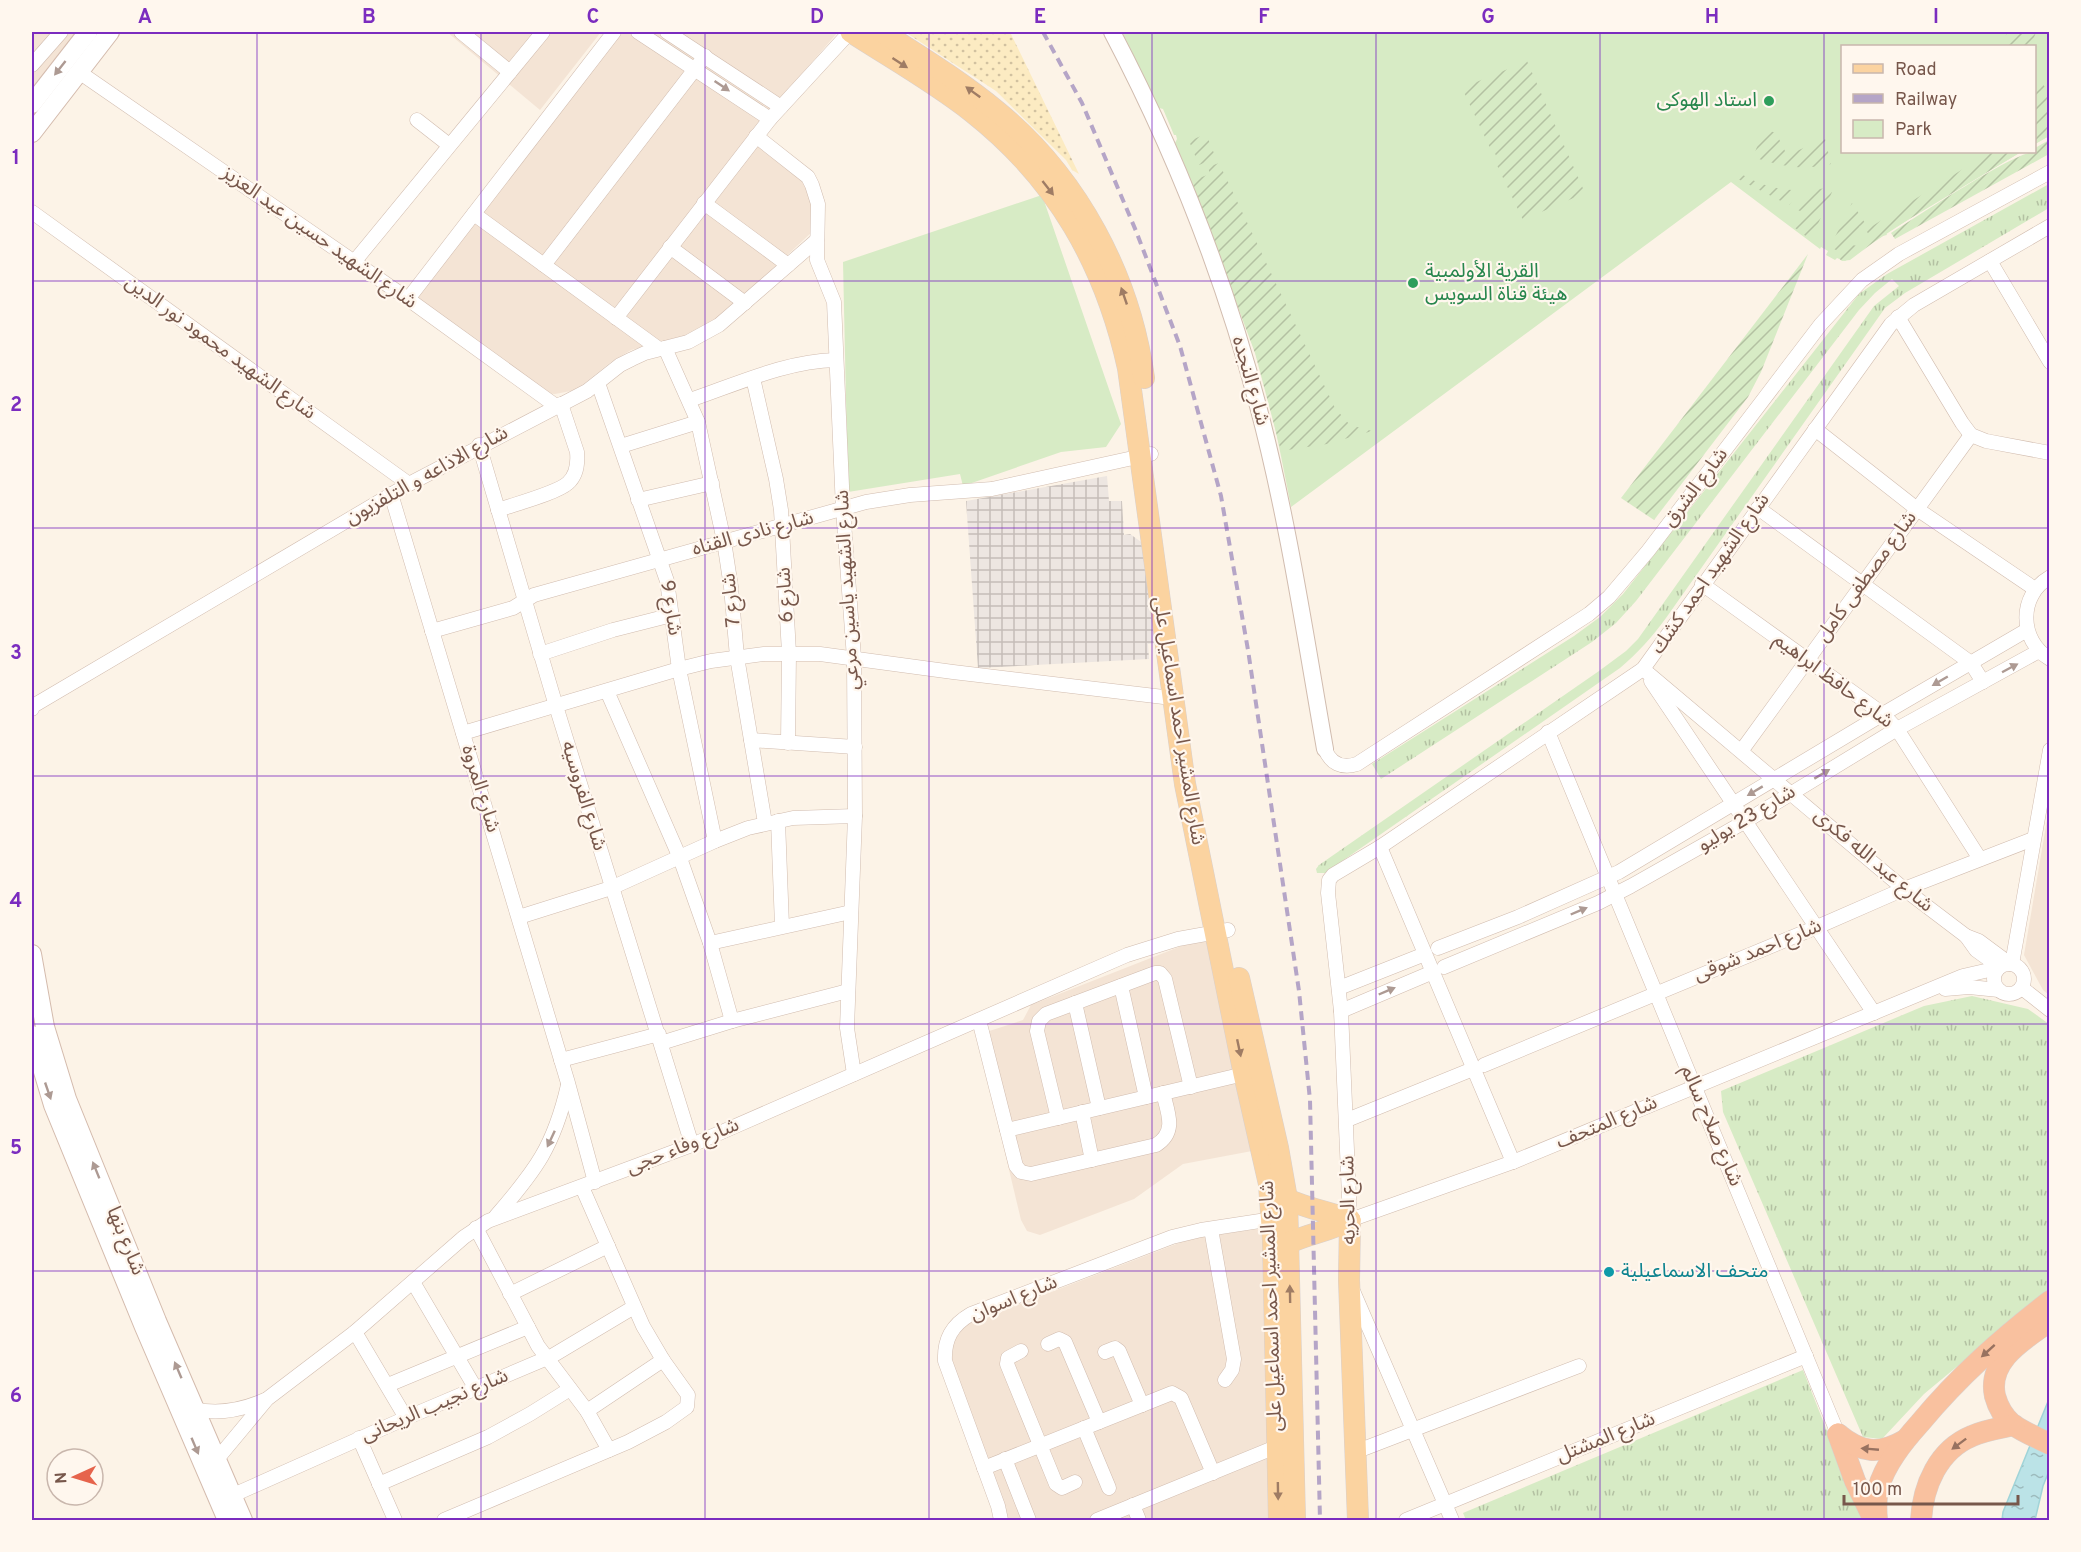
<svg xmlns="http://www.w3.org/2000/svg" width="2081" height="1552" viewBox="0 0 2081 1552" font-family="Overpass,'Noto Sans Arabic',sans-serif">
  <style>
    .residential { fill: #f4e4d5 }
    .industrial { fill: url(#industrial-grid) }
    .grass { fill: url(#grass-tufts) }
    .sand { fill: url(#sand-dots) }
    .park { fill: #d7ebc5 }
    .garden { fill: url(#garden-furrows) }
    .water { fill: url(#water-ripples); stroke: #a1d4d8; stroke-width: 1.5 }
    .lines { fill: none; stroke-linecap: round; stroke-linejoin: round }
    .minor-casing { stroke: #d1bcaf; stroke-width: 15 }
    .tertiary-casing { stroke: #d1bcaf; stroke-width: 18 }
    .secondary-casing { stroke: #d4bbad; stroke-width: 20 }
    .primary-casing { stroke: #d9d0cd; stroke-width: 22 }
    .trunk-casing { stroke: #d9d0cd; stroke-width: 22 }
    .minor { stroke: #fff; stroke-width: 14 }
    .tertiary { stroke: #fff; stroke-width: 16 }
    .secondary { stroke: #fff; stroke-width: 18 }
    .primary { stroke: #fbd3a0; stroke-width: 21 }
    .trunk { stroke: #f9c19f; stroke-width: 21 }
    .rail { stroke: #b5a5c7; stroke-width: 4; stroke-dasharray: 9 6; stroke-linecap: butt }
    .oneway { fill: #9f7c64 }
    .oneway2 { fill: #ad9a93 }
    .oneway3 { fill: #987260 }
    .grid { fill: none; stroke: #7b2cbf; stroke-width: 1.5; stroke-opacity: 0.55 }
    .leisure-dot { fill: #2e9e5b; stroke: #fff7ee; stroke-width: 2 }
    .culture-dot { fill: #0f9aa8; stroke: #fff7ee; stroke-width: 2 }
    .labels { text-anchor: middle; dominant-baseline: central; stroke-width: 4.5; stroke-linejoin: round; paint-order: stroke }
    .leisure-label { font-size: 20px; fill: #27864d; stroke: #fff7ee; text-anchor: end }
    .street-label { font-size: 20px; fill: #77574b; stroke: #fff7ee }
    .culture-label { font-size: 20px; fill: #0d838f; stroke: #fff7ee; text-anchor: start }
    .neatline { fill: none; stroke: #7b2cbf; stroke-width: 2 }
    .grid-label { font-size: 20px; text-anchor: middle; font-weight: bold; fill: #7b2cbf }
  </style>
  <defs>
    <pattern id="industrial-grid" width="8" height="8" patternUnits="userSpaceOnUse" patternTransform="scale(1.5)"><rect width="8" height="8" fill="#ede6e1"/><path d="M0 4h8M4 0v8" fill="none" stroke="#c5bdb8"/></pattern>
    <pattern id="grass-tufts" width="24" height="20" patternUnits="userSpaceOnUse" patternTransform="scale(1.5)"><rect width="24" height="20" fill="#d7ebc5"/><path d="M3 7l-1-3M5 7V3M7 7l1-3M15 17l-1-3M17 17v-4M19 17l1-3" fill="none" stroke="#b3c1a2"/></pattern>
    <pattern id="sand-dots" width="8" height="8" patternUnits="userSpaceOnUse" patternTransform="scale(1.5)"><rect width="8" height="8" fill="#fcebc2"/><path d="M2 2h.1M6 6h.1" fill="none" stroke="#d1c1a0" stroke-width="1.8" stroke-linecap="round"/></pattern>
    <pattern id="garden-furrows" width="10" height="10" patternUnits="userSpaceOnUse" patternTransform="scale(1.5)"><rect width="10" height="10" fill="#d7ebc5"/><path d="M-1 1l2-2M0 10L10 0M9 11l2-2" fill="none" stroke="#b3c1a2"/></pattern>
    <pattern id="water-ripples" width="26" height="14" patternUnits="userSpaceOnUse" patternTransform="scale(1.5)"><rect width="26" height="14" fill="#bbe3e7"/><path d="M2 4q2-2 4 0t4 0M15 11q2-2 4 0t4 0" fill="none" stroke="#9dbbbd"/></pattern>
  </defs>
  <rect width="100%" height="100%" fill="#fcf3e7"/>
  <!-- residential -->
  <g class="residential">
    <path d="M32 32H95L32 111Z"/>
    <path d="M447 32H601L540 110Z"/>
    <path d="M620 32H838L755 128 814 179 813 231 717 321 691 334 631 350 611 362 576 390 555 394 544 393 415 297Z"/>
    <path d="M2049 808V995L2043 990 2024 955Z"/>
    <path d="M1223 938 1268 1148 1183 1164 1134 1199 1040 1235 1027 1231 1021 1220 977 1035 1023 1020 1031 1005 1189 943Z"/>
    <path d="M1282 1226 1288 1520H1007L1006 1508 952 1360 953 1344 959 1333 968 1324 1192 1238Z"/>
  </g>
  <!-- industrial -->
  <path class="industrial" d="M1107 476 1109 501H1122L1124 535 1130 534 1144 544 1158 643 1148 644 1149 659 978 668 966 501Z"/>
  <!-- grass -->
  <g class="grass">
    <path d="M2049 184V208L1905 293 1885 308 1666 618C1652 637 1638 653 1620 668L1325 873H1317L1316 869 1319 865 1599 671 1626 651 1638 639 1874 306 1899 286 1892 279 1875 293 1859 310 1636 601 1616 623 1592 642 1381 779 1372 764 1574 636 1600 617 1623 594 1859 294 1887 274Z"/>
    <path d="M1972 996 2028 1009 2049 1024V1290L1924 1394 1882 1439 1863 1437 1723 1112 1721 1091 1924 1006Z"/>
    <path d="M1803 1370 1862 1520H1466L1463 1513Z"/>
  </g>
  <!-- sand -->
  <path class="sand" d="M905 32H1010L1079 174 1072 170 1066 160 996 91Z"/>
  <!-- park -->
  <g class="park">
    <path d="M1122 32H2049V136L2035 144 2034 46H1842V152H2021L1926 208 1845 261 1837 258 1835 260 1826 255 1828 251 1821 247 1820 249 1731 182 1291 507C1281 455 1271 402 1255 352 1232 281 1204 211 1175 143L1177 139 1176 135H1174L1163 109 1159 108Z"/>
    <path d="M1042 195 1121 424 1106 447 1061 452 963 486 960 474 848 492 843 262Z"/>
  </g>
  <!-- garden -->
  <g class="garden">
    <path d="M2008 32H2036L2031 46H2000Z"/>
    <path d="M1527 61 1585 193 1523 220 1494 159 1497 158 1493 149 1491 150 1462 88Z"/>
    <path d="M2040 79 2049 94V136L2035 144V84Z"/>
    <path d="M1764 129 1776 133 1787 155 1825 139 1831 164C1804 171 1779 166 1753 157Z"/>
    <path d="M1206 134 1216 158 1199 165 1189 141Z"/>
    <path d="M2049 140V154L1895 239 1891 233C1915 218 2014 152 2034 152L2035 148Z"/>
    <path d="M1990 152H2021L1886 233 1887 235 1882 236 1850 260 1842 261 1837 257 1840 252 1830 247 1852 203 1865 223 1859 227 1861 231 1851 239 1852 245 1858 246 1870 237 1866 230Z"/>
    <path d="M1219 163 1335 408 1350 425 1372 431 1327 444 1281 451 1255 353 1191 181 1210 174 1208 167Z"/>
    <path d="M1738 172C1757 184 1778 191 1801 190L1789 205 1736 178Z"/>
    <path d="M1828 188 1832 192 1811 240 1795 228 1806 214 1794 208 1810 190Z"/>
    <path d="M1808 254 1761 372 1748 397 1654 520 1621 498Z"/>
  </g>
  <!-- water -->
  <path class="water" d="M2049 1399V1471L2043 1486 2035 1520H2002L2003 1512Z"/>
  <g class="lines">
    <!-- minor casing -->
    <g class="minor-casing">
      <g id="minor">
        <path d="M461 32 510 72"/>
        <path d="M638 32 770 119"/>
        <path d="M667 32 781 107"/>
        <path d="M32 65 61 32"/>
        <path d="M79 72 408 299 556 406"/>
        <path d="M417 120 449 145"/>
        <path d="M756 136 808 177 812 185 818 204 817 260 834 302 843 509 854 658 855 816 847 1028 854 1074"/>
        <path d="M704 203 788 265"/>
        <path d="M32 212 409 484"/>
        <path d="M474 214 659 349"/>
        <path d="M670 247 745 303"/>
        <path d="M1990 261 2050 362"/>
        <path d="M354 262 543 32"/>
        <path d="M544 265 705 56"/>
        <path d="M408 299 614 32"/>
        <path d="M1898 317 1962 423 1971 435 1986 441 2050 453"/>
        <path d="M616 318 770 119 850 32"/>
        <path d="M665 348 698 422 724 541 731 587 737 657 765 823"/>
        <path d="M753 378 776 479 781 510 789 653 788 743"/>
        <path d="M598 383 667 581 679 669 715 841"/>
        <path d="M690 400C737 384 786 361 836 360"/>
        <path d="M1815 429 1917 509 2035 589"/>
        <path d="M479 445 556 706 692 1145"/>
        <path d="M621 446 698 422"/>
        <path d="M391 494 568 1083 595 1182"/>
        <path d="M638 500 712 483"/>
        <path d="M1758 508 1971 663 1983 682"/>
        <path d="M498 510C515 504 557 493 568 483 577 475 578 463 577 452L561 404"/>
        <path d="M2050 577C2018 595 2019 641 2050 659"/>
        <path d="M1702 584 1883 714 1897 729 1980 859"/>
        <path d="M432 631 513 608 534 595 866 502 910 495 992 489 1151 454"/>
        <path d="M540 654 613 630 672 615"/>
        <path d="M1643 669 1904 889 1966 936 1979 941 2010 964"/>
        <path d="M1651 681 1874 1013"/>
        <path d="M607 691 680 858 710 943 732 1021"/>
        <path d="M32 709 33 706 409 484 587 391 620 365 632 359 645 353 688 342 719 325 817 240"/>
        <path d="M1548 732 1838 1434"/>
        <path d="M463 733 679 669 711 661 764 654H820L953 672 1172 698"/>
        <path d="M751 740 855 747"/>
        <path d="M1325 749C1330 763 1342 769 1357 764L1589 614 1609 597 1648 551 1821 324 1862 280 1899 254 2050 172"/>
        <path d="M1742 750 1971 435"/>
        <path d="M778 821 782 926"/>
        <path d="M1380 847 1513 1162"/>
        <path d="M519 917 611 888 715 841 748 828 793 818 855 816"/>
        <path d="M1966 936 1976 950 1994 963"/>
        <path d="M710 943 851 912"/>
        <path d="M1438 948 1518 917 1619 872 1883 714 2027 630"/>
        <circle cx="2009" cy="979" r="15"/>
        <path d="M2012 964 2050 750"/>
        <path d="M1444 967 1598 903 1631 886 1746 821 1897 729 2039 651"/>
        <path d="M1998 968 1963 976 1513 1162 1350 1220 1341 1011 1328 893 1329 880 1333 875 1380 847 1643 669 1891 324 1914 305 2050 226"/>
        <path d="M1121 986 1146 1097"/>
        <path d="M1339 988 1425 954"/>
        <path d="M2022 988 2050 1010"/>
        <path d="M1945 989 1969 987 1999 990"/>
        <path d="M1075 1003 1099 1108"/>
        <path d="M1341 1011 1433 972"/>
        <path d="M979 1020 1016 1166 1021 1172 1031 1174 1156 1145C1177 1132 1168 1113 1163 1093"/>
        <path d="M661 1043 732 1021 848 991"/>
        <path d="M561 1060 659 1034"/>
        <path d="M1484 1065 1817 927 1904 889 2033 839"/>
        <path d="M1082 1112 1092 1160"/>
        <path d="M1058 1118 1037 1031 1039 1021 1046 1014 1155 973H1160L1165 979 1191 1087"/>
        <path d="M1347 1120 1473 1069"/>
        <path d="M1007 1130 1244 1074"/>
        <path d="M496 1216C536 1170 554 1146 568 1085"/>
        <path d="M476 1228 538 1346 587 1411 609 1450"/>
        <path d="M1211 1229 1234 1359 1232 1370 1225 1380"/>
        <path d="M413 1282 476 1389"/>
        <path d="M1353 1291 1452 1520"/>
        <path d="M510 1294 608 1246"/>
        <path d="M355 1332 406 1418"/>
        <path d="M1048 1344 1059 1339 1065 1342 1099 1422"/>
        <path d="M1021 1351 1008 1358 1007 1364 1056 1484 1062 1488 1075 1482"/>
        <path d="M1105 1352 1115 1348 1119 1351 1142 1405"/>
        <path d="M388 1385 528 1327"/>
        <path d="M194 1409C219 1415 242 1410 265 1400"/>
        <path d="M587 1411 663 1360"/>
        <path d="M1084 1428 1109 1488"/>
        <path d="M359 1438 395 1520"/>
        <path d="M1355 1452 1579 1366"/>
        <path d="M1005 1459 1029 1520"/>
        <path d="M213 1464 267 1399 355 1332 464 1237 488 1221 692 1145 1127 955 1178 939 1228 930"/>
        <path d="M984 1468 1172 1393 1181 1398 1213 1473"/>
        <path d="M379 1484 488 1437 530 1414 570 1389"/>
        <path d="M231 1496 406 1418 552 1356 634 1307"/>
        <path d="M1133 1505 1139 1520"/>
        <path d="M444 1520 628 1442 666 1422 687 1407 688 1395 663 1360 643 1326 582 1187"/>
        <path d="M1001 1520 998 1506 945 1361C944 1339 952 1325 971 1314L1172 1237 1201 1230 1273 1219"/>
        <path d="M1097 1520 1283 1444"/>
        <path d="M1406 1520 1806 1356"/>
      </g>
    </g>
    <!-- tertiary casing -->
    <g class="tertiary-casing">
      <path id="tertiary" d="M1112 32C1174 150 1224 277 1258 406 1288 519 1305 635 1325 749"/>
    </g>
    <!-- secondary casing -->
    <g class="secondary-casing">
      <g id="secondary">
        <path d="M32 104 88 32"/>
        <path d="M32 133 110 32"/>
        <path d="M32 954 45 1027 67 1099 157 1321 243 1520"/>
        <path d="M32 1035 53 1105 144 1327 227 1520"/>
      </g>
    </g>
    <!-- primary casing -->
    <g class="primary-casing">
      <g id="primary">
        <path d="M851 32C891 58 934 82 972 112 1057 179 1105 264 1128 368L1185 784 1244 1074 1269 1184 1273 1240 1279 1520"/>
        <path d="M882 32C921 57 962 82 998 112 1078 178 1130 276 1144 378"/>
        <path d="M1239 978 1278 1148 1287 1199 1295 1520"/>
        <path d="M1287 1199C1308 1209 1330 1212 1350 1220"/>
        <path d="M1350 1220 1349 1280 1358 1520"/>
        <path d="M1289 1243C1310 1233 1331 1231 1350 1220"/>
      </g>
    </g>
    <!-- trunk casing -->
    <g class="trunk-casing">
      <g id="trunk">
        <path d="M2050 1321C2025 1339 1987 1360 1995 1396 1998 1407 2004 1417 2012 1424 2023 1432 2038 1438 2050 1444"/>
        <path d="M1838 1434 1855 1481 1874 1520"/>
        <path d="M1838 1434C1861 1453 1879 1455 1905 1440"/>
        <path d="M1877 1520C1876 1510 1876 1499 1878 1489 1885 1464 1903 1442 1920 1423 1959 1376 2001 1339 2050 1301"/>
        <path d="M1921 1520C1923 1486 1938 1450 1972 1436 1985 1430 2000 1428 2014 1425"/>
      </g>
    </g>
    <!-- minor -->
    <use href="#minor" class="minor"/>
    <!-- tertiary -->
    <use href="#tertiary" class="tertiary"/>
    <!-- secondary -->
    <use href="#secondary" class="secondary"/>
    <!-- primary -->
    <use href="#primary" class="primary"/>
    <!-- trunk -->
    <use href="#trunk" class="trunk"/>
    <!-- rail -->
    <path class="rail" d="M1043 32 1082 103 1136 231 1180 346 1221 496 1248 650 1299 991 1310 1100 1320 1520"/>
  </g>
  <!-- one-way arrows -->
  <defs><path id="oneway-solid" d="M-6-.8H1V-3.2L6.5 0L1 3.2V.8H-6Z" transform="scale(1.5)"/></defs>
  <g class="oneway">
    <use href="#oneway-solid" transform="translate(900 63) rotate(33)"/>
    <use href="#oneway-solid" transform="translate(973 92) rotate(-144)"/>
    <use href="#oneway-solid" transform="translate(1048 188) rotate(52)"/>
    <use href="#oneway-solid" transform="translate(1124 296) rotate(-109)"/>
    <use href="#oneway-solid" transform="translate(1239 1048) rotate(78)"/>
    <use href="#oneway-solid" transform="translate(1290 1294) rotate(-91)"/>
    <use href="#oneway-solid" transform="translate(1278 1491) rotate(89)"/>
  </g>
  <g class="oneway2">
    <use href="#oneway-solid" transform="translate(60 68) rotate(128)"/>
    <use href="#oneway-solid" transform="translate(722 86) rotate(34)"/>
    <use href="#oneway-solid" transform="translate(2010 668) rotate(-28)"/>
    <use href="#oneway-solid" transform="translate(1940 681) rotate(150)"/>
    <use href="#oneway-solid" transform="translate(1822 774) rotate(-31)"/>
    <use href="#oneway-solid" transform="translate(1755 791) rotate(149)"/>
    <use href="#oneway-solid" transform="translate(1579 911) rotate(-23)"/>
    <use href="#oneway-solid" transform="translate(1387 991) rotate(-23)"/>
    <use href="#oneway-solid" transform="translate(48 1091) rotate(71)"/>
    <use href="#oneway-solid" transform="translate(551 1139) rotate(115)"/>
    <use href="#oneway-solid" transform="translate(96 1170) rotate(-112)"/>
    <use href="#oneway-solid" transform="translate(178 1370) rotate(-113)"/>
    <use href="#oneway-solid" transform="translate(195 1446) rotate(67)"/>
  </g>
  <g class="oneway3">
    <use href="#oneway-solid" transform="translate(1988 1351) rotate(138)"/>
    <use href="#oneway-solid" transform="translate(1959 1444) rotate(143)"/>
    <use href="#oneway-solid" transform="translate(1870 1449) rotate(-175)"/>
  </g>
  <!-- grid -->
  <path class="grid" d="M257 32V1520M481 32V1520M705 32V1520M929 32V1520M1152 32V1520M1376 32V1520M1600 32V1520M1824 32V1520M32 281H2050M32 528H2050M32 776H2050M32 1024H2050M32 1271H2050"/>
  <!-- markers -->
  <g class="leisure-dot">
    <circle cx="1769" cy="101" r="6"/>
    <circle cx="1413" cy="283" r="6"/>
  </g>
  <circle class="culture-dot" cx="1609" cy="1272" r="6"/>
  <g class="labels">
    <!-- leisure labels -->
    <g class="leisure-label">
      <text x="1757" y="101">استاد الهوكى</text>
      <text x="1425" y="272" text-anchor="start">القرية الأولمبية<tspan x="1425" dy="23">هيئة قناة السويس</tspan></text>
    </g>
    <!-- street labels -->
    <g class="street-label">
      <text transform="translate(319 238) rotate(35)">شارع الشهيد حسين عبد العزيز</text>
      <text transform="translate(220 348) rotate(36)">شارع الشهيد محمود نور الدين</text>
      <text transform="translate(1250 381) rotate(74)">شارع النجده</text>
      <text transform="translate(427 476) rotate(-29)">شارع الاذاعه و التلفزيون</text>
      <text transform="translate(1696 488) rotate(-53)">شارع الشرق</text>
      <text transform="translate(753 534) rotate(-15)">شارع نادى القناه</text>
      <text transform="translate(1711 574) rotate(-55)">شارع الشهيد احمد كشك</text>
      <text transform="translate(1867 577) rotate(-54)">شارع مصطفى كامل</text>
      <text transform="translate(848 590) rotate(-93)">شارع الشهيد ياسين مرعي</text>
      <text transform="translate(786 595) rotate(-93)">شارع 6</text>
      <text transform="translate(732 600) rotate(-96)">شارع 7</text>
      <text transform="translate(670 608) rotate(81)">شارع 9</text>
      <text transform="translate(1833 681) rotate(37)">شارع حافظ ابراهيم</text>
      <text transform="translate(1178 721) rotate(81)">شارع المشير احمد اسماعيل على</text>
      <text transform="translate(480 789) rotate(73)">شارع المروة</text>
      <text transform="translate(583 796) rotate(73)">شارع الفروسيه</text>
      <text transform="translate(1747 819) rotate(-31)">شارع 23 يوليو</text>
      <text transform="translate(1873 861) rotate(40)">شارع عبد الله فكرى</text>
      <text transform="translate(1758 951) rotate(-22)">شارع احمد شوقى</text>
      <text transform="translate(1607 1123) rotate(-23)">شارع المتحف</text>
      <text transform="translate(1711 1126) rotate(67)">شارع صلاح سالم</text>
      <text transform="translate(683 1147) rotate(-22)">شارع وفاء حجى</text>
      <text transform="translate(1349 1200) rotate(-91)">شارع الحريه</text>
      <text transform="translate(125 1241) rotate(68)">شارع بنها</text>
      <text transform="translate(1014 1299) rotate(-22)">شارع اسوان</text>
      <text transform="translate(1272 1306) rotate(-92)">شارع المشير احمد اسماعيل على</text>
      <text transform="translate(435 1406) rotate(-23)">شارع نجيب الريحانى</text>
      <text transform="translate(1606 1438) rotate(-22)">شارع المشتل</text>
    </g>
    <!-- culture labels -->
    <g class="culture-label">
      <text x="1621" y="1272">متحف الاسماعيلية</text>
    </g>
  </g>
  <!-- border -->
  <rect width="2081" height="1552" fill="none" stroke="#fff7ee" stroke-width="66"/>
  <!-- legend -->
  <rect x="1841" y="45" width="195" height="108" fill="#fff7ee" stroke="#c9b7ad" stroke-width="1.5"/>
  <rect x="1853" y="64" width="30" height="9" fill="#fbd3a0" stroke="#c9b7ad" stroke-width="1.5"/>
  <text x="1895" y="75" font-size="18" fill="#77574b">Road</text>
  <rect x="1853" y="94" width="30" height="9" fill="#b5a5c7" stroke="#c9b7ad" stroke-width="1.5"/>
  <text x="1895" y="105" font-size="18" fill="#77574b">Railway</text>
  <rect x="1853" y="120" width="30" height="18" fill="#d7ebc5" stroke="#c9b7ad" stroke-width="1.5"/>
  <text x="1895" y="135" font-size="18" fill="#77574b">Park</text>
  <!-- north arrow -->
  <g transform="translate(75 1477) rotate(266)"><circle r="28" fill="#fff7ee" stroke="#c9b7ad" stroke-width="1.5"/>
  <path d="M0-4.5L10 22L0 15L-10 22Z" fill="#e6644c"/>
  <text y="-9" font-size="16" font-weight="bold" text-anchor="middle" fill="#77574b">N</text>
  </g>
  <!-- scale -->
  <path d="M1844 1495v9h174v-9" fill="none" stroke="#77574b" stroke-width="3"/>
  <text x="1853" y="1495" font-size="18" fill="#77574b" stroke="#fff7ee" stroke-width="4.5" paint-order="stroke">100 m</text>
  <rect x="33" y="33" width="2015" height="1486" class="neatline"/>
  <g class="grid-label">
    <text x="145" y="23">A</text>
    <text x="369" y="23">B</text>
    <text x="593" y="23">C</text>
    <text x="817" y="23">D</text>
    <text x="1040" y="23">E</text>
    <text x="1264" y="23">F</text>
    <text x="1488" y="23">G</text>
    <text x="1712" y="23">H</text>
    <text x="1936" y="23">I</text>
    <text x="16" y="164">1</text>
    <text x="16" y="411">2</text>
    <text x="16" y="659">3</text>
    <text x="16" y="907">4</text>
    <text x="16" y="1154">5</text>
    <text x="16" y="1402">6</text>
  </g>
</svg>
